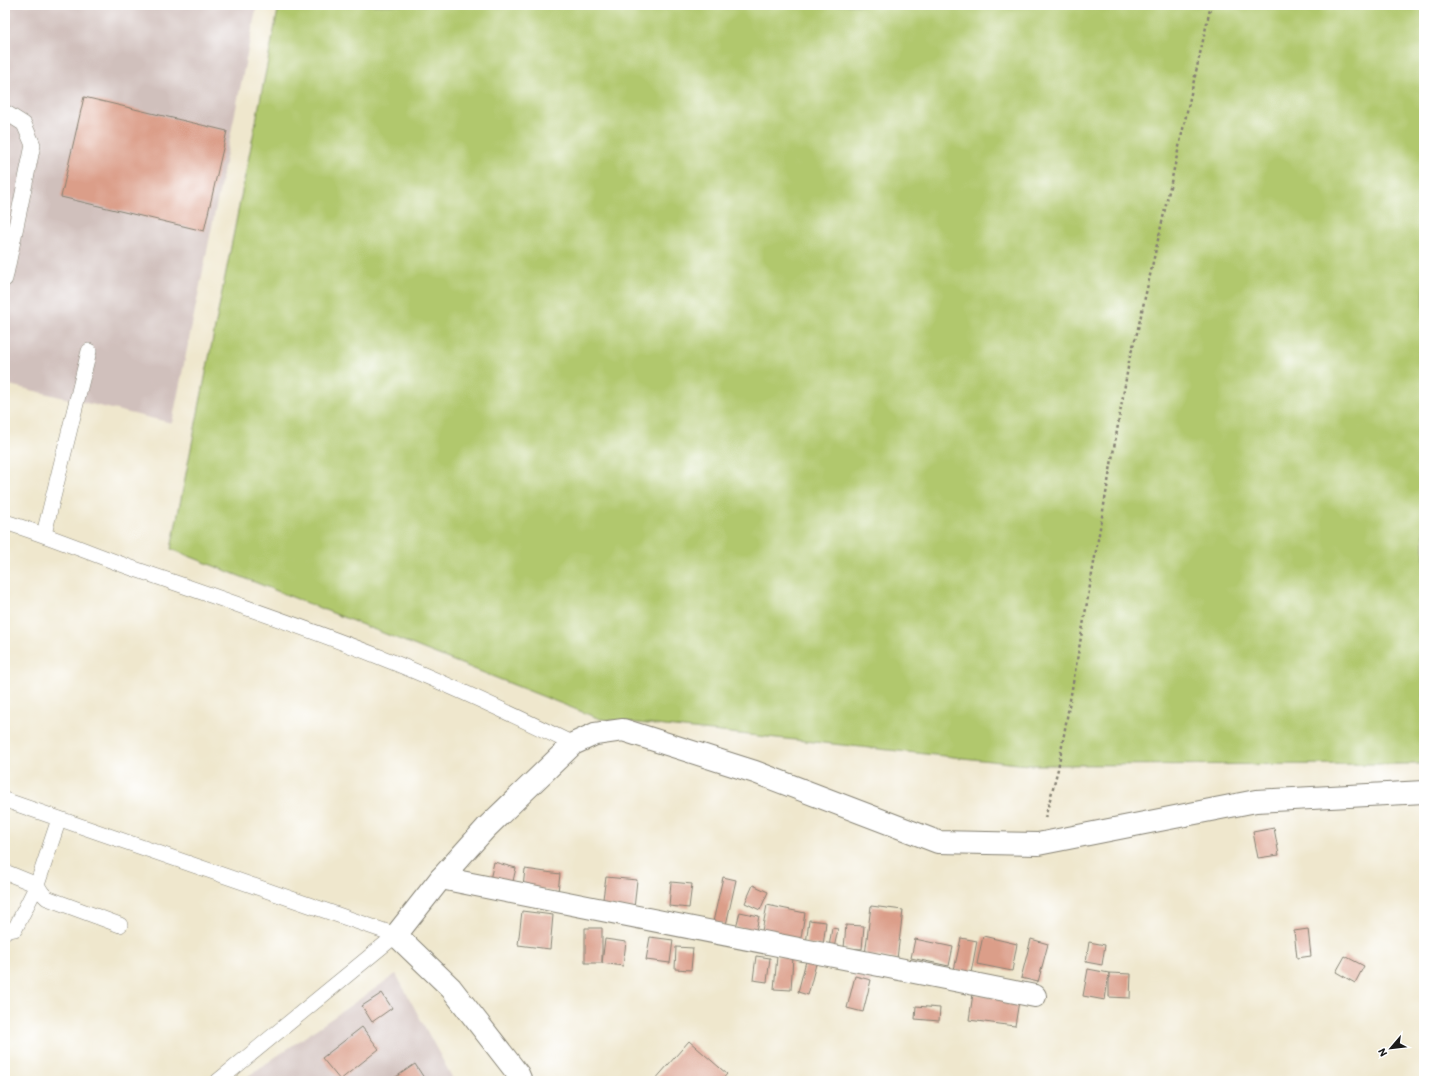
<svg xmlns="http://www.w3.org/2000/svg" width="1429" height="1086" viewBox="0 0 1429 1086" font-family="Itim,sans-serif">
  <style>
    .industrial { fill: #d0c0bc }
    .green { fill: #b1c86d; stroke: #667244 }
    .building { fill: #db9e89 }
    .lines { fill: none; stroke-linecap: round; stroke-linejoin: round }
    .service-casing { stroke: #868274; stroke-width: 16 }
    .minor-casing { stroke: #868274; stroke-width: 24 }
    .tertiary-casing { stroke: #868274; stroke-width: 24 }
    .path { stroke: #868274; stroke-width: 2.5; stroke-dasharray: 3 3; stroke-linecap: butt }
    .service { stroke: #fff; stroke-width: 15 }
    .minor { stroke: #fff; stroke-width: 22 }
    .tertiary { stroke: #fff; stroke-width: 22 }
  </style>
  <rect width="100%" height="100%" fill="#fff"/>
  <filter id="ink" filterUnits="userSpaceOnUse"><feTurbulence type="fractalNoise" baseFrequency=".025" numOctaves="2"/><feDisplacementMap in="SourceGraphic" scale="8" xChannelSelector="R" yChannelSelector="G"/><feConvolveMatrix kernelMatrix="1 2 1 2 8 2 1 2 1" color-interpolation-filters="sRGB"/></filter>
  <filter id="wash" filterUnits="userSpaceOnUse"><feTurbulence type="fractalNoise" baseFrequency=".012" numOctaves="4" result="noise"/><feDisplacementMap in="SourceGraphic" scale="16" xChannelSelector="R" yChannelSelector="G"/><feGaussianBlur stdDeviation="0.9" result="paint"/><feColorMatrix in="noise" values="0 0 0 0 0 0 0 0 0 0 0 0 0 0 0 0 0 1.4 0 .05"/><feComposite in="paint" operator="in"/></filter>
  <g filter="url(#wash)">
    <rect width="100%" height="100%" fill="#efe7cd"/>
    <!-- industrial -->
    <g class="industrial">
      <path d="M5 5H257L172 423 5 384Z"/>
      <path d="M396 974 454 1081H241Z"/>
    </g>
    <!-- green -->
    <path class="green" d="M279 5H1424V764L1028 765 600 719 171 549Z"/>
    <g id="blocks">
      <!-- building -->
      <g class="building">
        <path d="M84 97 227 131 204 231 61 197Z"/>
        <path d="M1274 828 1279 855 1258 858 1253 832Z"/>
        <path d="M494 862 516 868 511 890 489 884Z"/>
        <path d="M525 869 560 874 558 892 523 887Z"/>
        <path d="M606 877 637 880 634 909 602 906Z"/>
        <path d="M723 877 736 880 726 925 713 922Z"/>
        <path d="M671 882 692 884 689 908 669 906Z"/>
        <path d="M753 885 768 892 760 910 745 903Z"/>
        <path d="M767 905 805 913 800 944 761 936Z"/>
        <path d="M871 906 903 910 897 959 865 955Z"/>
        <path d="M522 911 553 915 550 949 518 945Z"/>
        <path d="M740 912 759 916 756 931 736 927Z"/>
        <path d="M809 920 826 922 823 946 806 944Z"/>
        <path d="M846 925 864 926 862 949 844 948Z"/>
        <path d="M585 928H602V963L605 939 626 942 623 966 602 963H585Z"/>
        <path d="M832 928 838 929 834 948 829 947Z"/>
        <path d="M1308 929 1311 956 1297 958 1294 931Z"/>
        <path d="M983 936 1017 944 1012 971 977 964Z"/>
        <path d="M650 937 673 940 670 963 646 960Z"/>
        <path d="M961 938 977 941 971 973 954 970Z"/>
        <path d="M915 939 953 947 949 966 911 958Z"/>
        <path d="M1031 939 1048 944 1038 982 1021 978Z"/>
        <path d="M1089 942 1105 945 1102 965 1086 962Z"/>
        <path d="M676 947 693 948 691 970 675 969Z"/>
        <path d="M756 956 770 958 767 982 753 980Z"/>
        <path d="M777 956 793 957 791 990 774 989Z"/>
        <path d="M1345 956 1364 966 1355 983 1336 972Z"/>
        <path d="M806 961 816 964 808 995 798 992Z"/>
        <path d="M1088 969 1109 973 1131 974 1130 998 1109 997V973L1105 1000 1083 996Z"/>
        <path d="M855 976 871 980 863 1012 847 1008Z"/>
        <path d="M382 993 392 1008 372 1022 362 1006Z"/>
        <path d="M973 994 1019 1001 1015 1026 969 1020Z"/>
        <path d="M916 1006 940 1008 939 1021 915 1019Z"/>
        <path d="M362 1027 379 1049 340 1080 322 1058Z"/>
        <path d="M689 1041 727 1074 721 1081H654Z"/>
        <path d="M415 1064 426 1081H390Z"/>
      </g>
    </g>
  </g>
  <g filter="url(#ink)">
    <use href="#blocks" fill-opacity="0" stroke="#868274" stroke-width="1"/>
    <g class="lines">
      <!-- service casing -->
      <g class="service-casing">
        <g id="service">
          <path d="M5 112 24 124 33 145 5 279"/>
          <path d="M5 522C47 535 88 552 129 567 213 596 297 624 380 657 446 683 510 713 573 744"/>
          <path d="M44 534 89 351"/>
          <path d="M5 800 396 935"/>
          <path d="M59 819 37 885 42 893 47 898 120 925"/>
          <path d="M5 872 37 885 15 929 5 931"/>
          <path d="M218 1081 396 935"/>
        </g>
      </g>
      <!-- minor casing -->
      <g class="minor-casing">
        <path id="minor" d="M441 878 1035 996"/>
      </g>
      <!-- tertiary casing -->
      <g class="tertiary-casing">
        <path id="tertiary" d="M521 1081 518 1074 451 988 396 935 441 878 486 828 573 744 595 734 623 730 755 772 938 842 1038 844 1256 801 1424 792"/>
      </g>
      <!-- path -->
      <path class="path" d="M1045 818 1058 769 1130 356 1137 333 1211 5"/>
      <!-- service -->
      <use href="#service" class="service"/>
      <!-- minor -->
      <use href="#minor" class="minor"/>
      <!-- tertiary -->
      <use href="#tertiary" class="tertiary"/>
    </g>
  </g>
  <!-- margin -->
  <rect width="1429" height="1086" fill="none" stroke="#fff" stroke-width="20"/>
  <!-- north arrow -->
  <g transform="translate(1391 1048) rotate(242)" stroke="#ffffff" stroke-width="3" paint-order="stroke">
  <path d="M0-3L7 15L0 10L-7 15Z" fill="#1c1c1c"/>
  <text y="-6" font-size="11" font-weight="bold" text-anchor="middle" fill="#1c1c1c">N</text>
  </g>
</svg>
